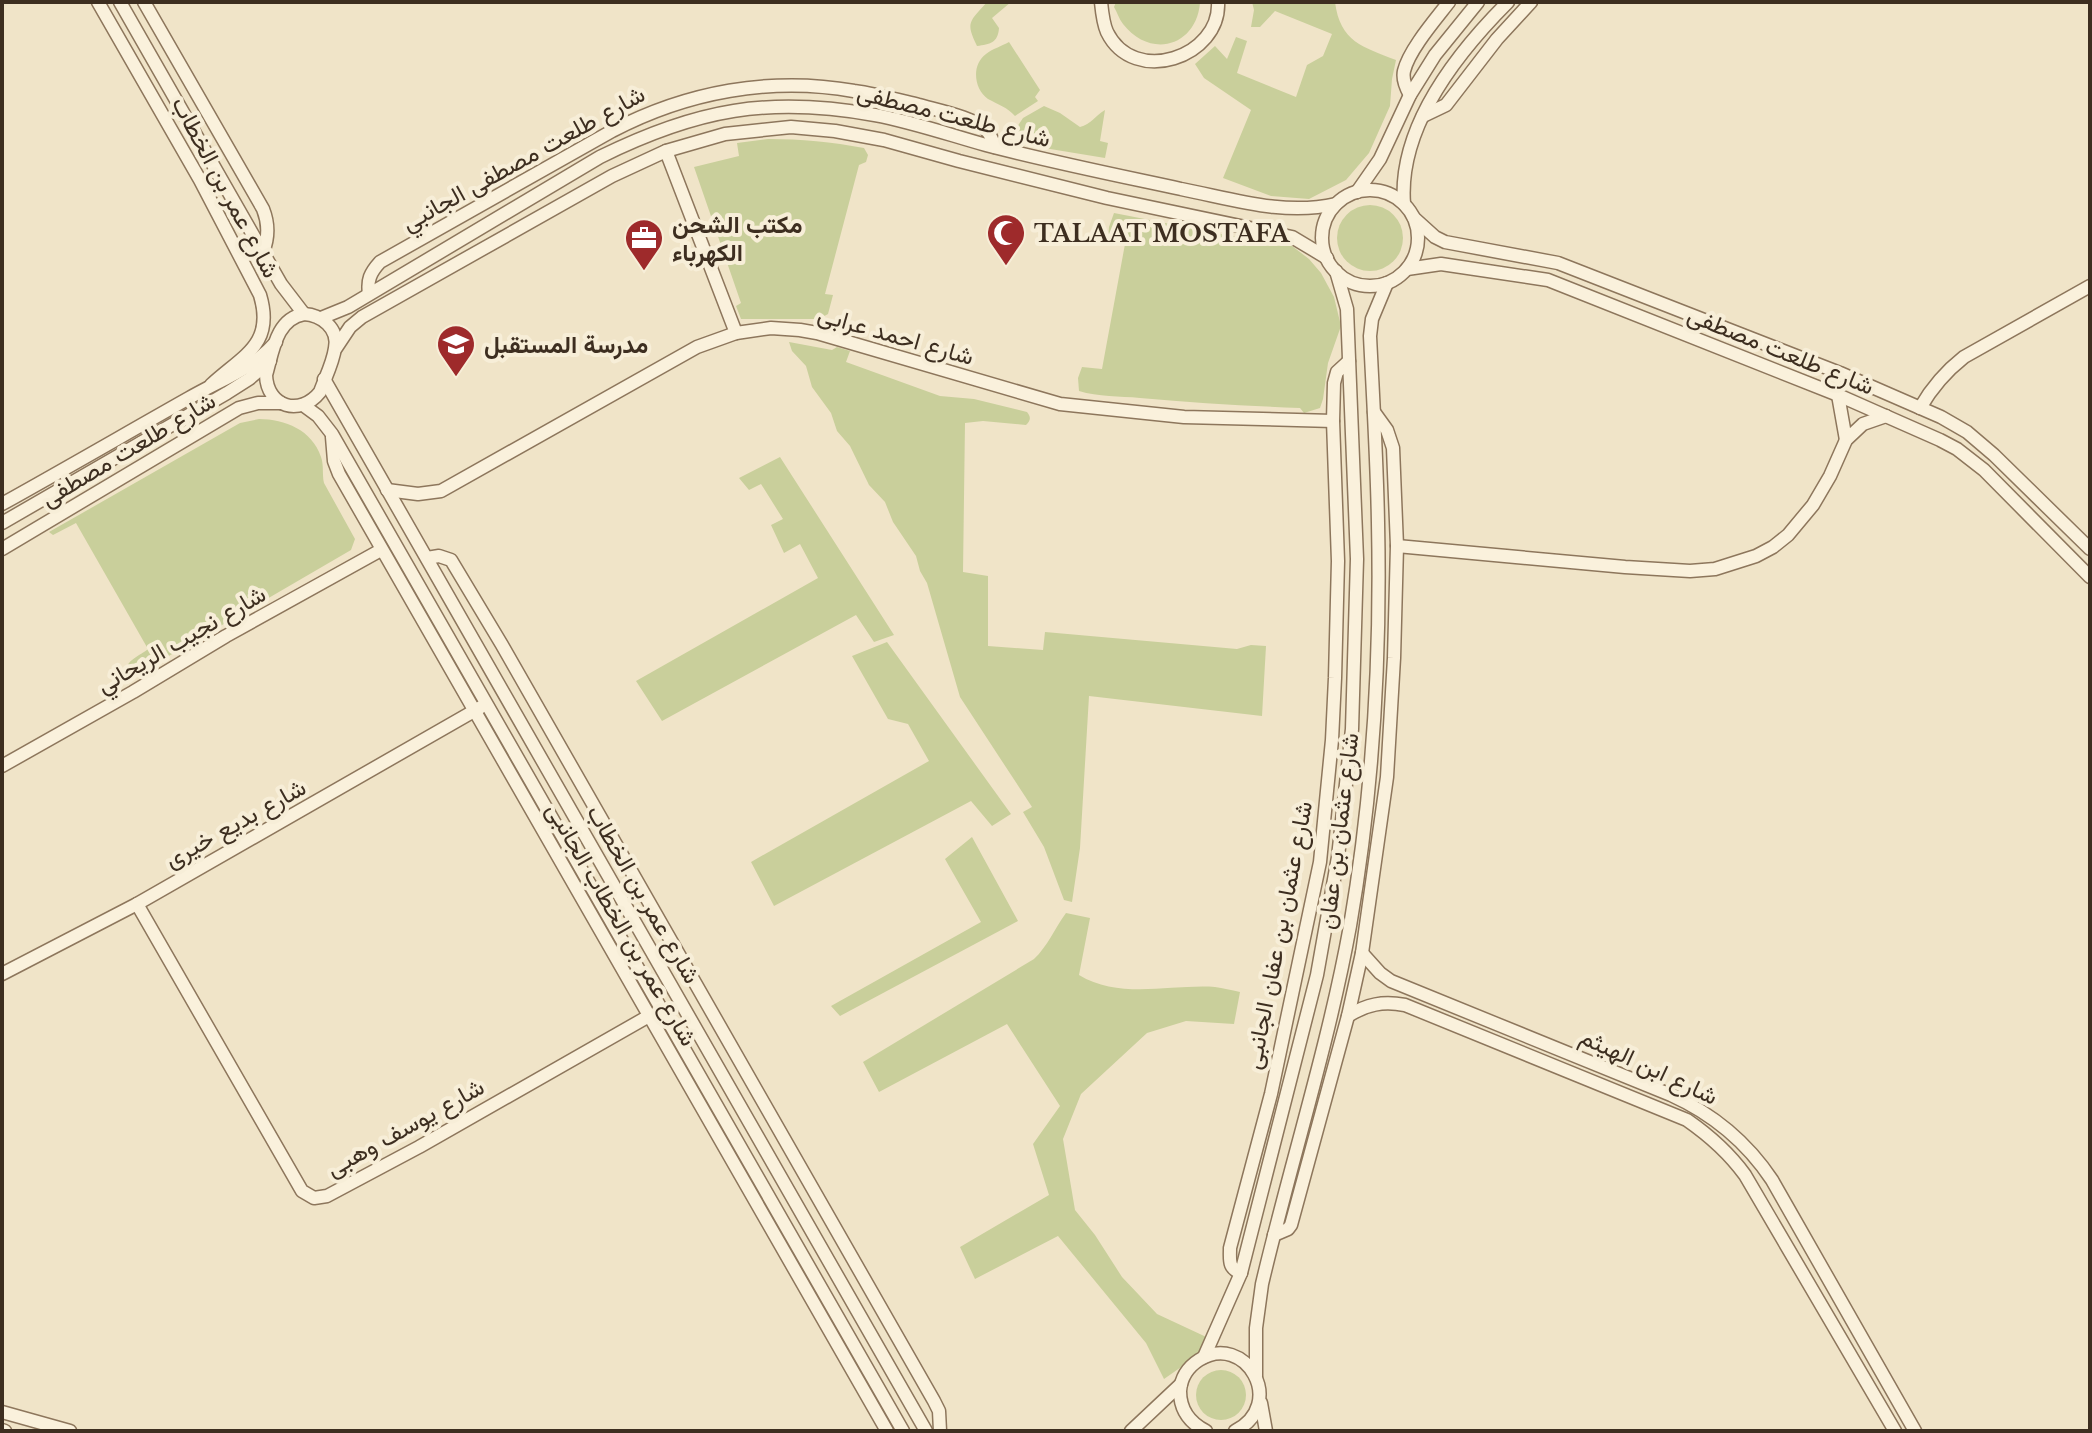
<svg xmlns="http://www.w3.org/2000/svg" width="2092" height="1433" viewBox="0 0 2092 1433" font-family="'Libre Baskerville',Vazirmatn,serif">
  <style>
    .green { fill: #c9cf9b }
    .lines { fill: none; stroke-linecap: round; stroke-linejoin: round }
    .minor-casing { stroke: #8d765c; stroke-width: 15 }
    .minor { stroke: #faf1dc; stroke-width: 12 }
    .labels { text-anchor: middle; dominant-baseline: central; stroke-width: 8; stroke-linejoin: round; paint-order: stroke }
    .street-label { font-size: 24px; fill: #3d2e20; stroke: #f7eed8 }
    .poi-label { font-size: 24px; font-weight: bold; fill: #3d2e20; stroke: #f7eed8; text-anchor: start }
  </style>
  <rect width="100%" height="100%" fill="#f0e4c8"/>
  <!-- green -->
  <g class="green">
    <path d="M987 2H1011L992 18 999 28C998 43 990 44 977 46 965 21 970 22 987 2Z"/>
    <path d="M1116 2H1199L1200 3C1196 47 1150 59 1123 24 1119 19 1117 12 1114 7Z"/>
    <path d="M1252 2H1335C1340 42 1363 47 1396 60L1392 79 1390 106 1369 153 1346 180 1309 199 1271 196 1223 178 1251 110 1204 78 1195 64 1215 46 1227 59 1236 37 1247 41 1237 73 1296 97 1307 65 1323 56 1332 34 1275 11 1260 27H1251L1254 10Z"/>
    <path d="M1009 42 1040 90 1035 97 1038 101 1015 116C1007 107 999 105 988 99 974 89 971 65 986 54 992 49 1002 46 1009 42Z"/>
    <path d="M1044 106 1060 113 1080 127C1091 124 1095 116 1105 110L1100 141 1108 143 1105 158 1032 146 1022 141 1013 133 1023 118Z"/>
    <path d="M768 139C801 139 832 142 864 148L868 155 866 162 859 165 825 294 833 295 828 314 819 319H741L736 306 741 303 694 167 739 156 737 143Z"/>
    <circle cx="1370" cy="238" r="33"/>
    <path d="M1114 213 1257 241 1265 239 1292 246 1309 259 1321 273 1334 297 1341 326 1328 363 1323 399 1320 408 1304 413 1300 408C1247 406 1194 403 1140 398 1120 396 1098 397 1079 391L1078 378 1082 367 1102 369 1125 244 1108 241 1109 227Z"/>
    <path d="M789 342 832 350 837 347 850 351 846 362 940 396 974 399 1027 412C1031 417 1031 420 1026 425L983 421 965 423 963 572 988 576V646L1043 650 1045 632 1237 649 1251 645 1266 646 1262 716 1089 696 1080 848 1072 902 1064 900 1044 847 1023 812 1032 807 960 697 927 583 920 571 916 556 893 522 885 502 869 485 850 446 837 431 831 413 812 387 806 366 792 351Z"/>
    <path d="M259 419C285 419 312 430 321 457 324 465 322 474 324 483L355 539 351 550 136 675 131 676 126 673C125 660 140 656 148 649L76 523 53 535 49 532 240 423Z"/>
    <path d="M780 457 894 635 874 642 856 615 662 721 636 681 818 578 800 544 784 553 771 525 783 519 761 484 749 490 739 478Z"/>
    <path d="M887 642 1011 814 992 826 971 801 774 906 751 862 929 761 908 724 888 719 852 656Z"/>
    <path d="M972 837 1018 921 840 1016 831 1006 981 922 945 859Z"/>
    <path d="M1066 913 1090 918 1079 975C1120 1000 1171 984 1215 987 1223 988 1231 990 1240 992L1234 1024 1186 1021 1147 1033 1081 1094 1063 1139 1075 1210 1095 1235 1122 1277 1157 1314 1217 1342 1164 1379 1146 1343 1058 1236 975 1279 960 1247 1049 1195 1033 1144 1060 1106 1007 1024 879 1092 863 1062 1034 959C1047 947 1055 928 1066 913Z"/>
    <circle cx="1221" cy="1395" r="25"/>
  </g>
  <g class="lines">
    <!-- minor casing -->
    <g class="minor-casing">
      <g id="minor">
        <path d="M98 2 200 180 260 295C275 345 242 356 211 385"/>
        <path d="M120 2 281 284 304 314"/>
        <path d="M144 2 263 209C269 224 269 237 263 252"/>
        <path d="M1101 2C1102 12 1103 23 1107 32 1134 87 1221 57 1218 2"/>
        <path d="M1410 95C1406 88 1402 80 1404 71 1409 50 1435 20 1449 2"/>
        <path d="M1423 116 1446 105 1497 39 1531 2"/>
        <path d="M666 151 736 333"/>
        <circle cx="1370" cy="238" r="48"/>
        <path d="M1357 192 1380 159 1410 95 1435 55 1478 2"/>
        <path d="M1404 204C1398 128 1457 53 1508 2"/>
        <path d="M1414 218 1435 237 1445 242 1558 263 1840 373 1941 417 1967 432 1994 455 2090 549"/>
        <path d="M1407 269 1441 264 1548 280 1838 395 1940 440 1957 449 1984 470 2090 577"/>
        <path d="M369 294C367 280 370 273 380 262L612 131C686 92 771 76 854 91 876 94 898 100 919 105 936 110 977 118 987 131 991 135 993 142 995 147"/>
        <path d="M304 314C321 315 339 328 335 348 333 363 325 378 320 392 300 417 267 407 266 375 273 351 276 319 304 314Z"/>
        <path d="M321 318 348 307 600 157C697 109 769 96 875 115 913 122 950 135 986 145 1051 162 1116 175 1181 189 1233 199 1283 216 1336 204"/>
        <path d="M336 348 350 327 362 317 612 176 666 151 725 134 791 127 835 131 884 140 959 161 1107 198 1292 237 1327 258"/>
        <path d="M324 379 926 1431"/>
        <path d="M1838 395 1846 440"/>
        <path d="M303 405 318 416 332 434 903 1431"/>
        <path d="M1920 408C1932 387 1945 372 1964 357L2090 286"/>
        <path d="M332 437 334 461 339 474 887 1431"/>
        <path d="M387 490 418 494 441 491 697 347 736 333 771 328 800 330 817 333 1060 404 1184 417 1333 421"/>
        <path d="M2 504C65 469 127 433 189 398 220 380 253 369 276 342"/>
        <path d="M2 523 227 393 249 379 270 361"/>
        <path d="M1397 546 1625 567 1690 571 1715 569 1756 556 1773 547 1788 535 1813 505 1830 476 1846 440 1863 424 1886 416"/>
        <path d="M2 549 239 408 258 403H281"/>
        <path d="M427 558 439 556 451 560 502 645 934 1401 939 1411 940 1431"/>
        <path d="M2 766 133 692 226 636 381 550"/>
        <path d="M137 904 302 1191 314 1198 327 1196 419 1147 649 1016"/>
        <path d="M1362 953 1380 973 1391 981 1671 1095C1713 1114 1746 1141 1772 1180L1915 1431"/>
        <path d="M2 974 137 904 481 707"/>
        <path d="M1348 1016C1367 1004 1383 1001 1405 1005L1687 1120C1710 1136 1729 1153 1745 1175L1895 1431"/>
        <path d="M1274 1235 1288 1229 1291 1225 1348 1016 1362 953 1387 777 1394 658 1397 546 1393 448 1387 430 1374 412"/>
        <path d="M1241 1273C1228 1268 1230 1261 1230 1248L1271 1094 1320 862 1332 740 1335 678 1338 561 1333 421 1334 383 1337 372 1349 361"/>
        <path d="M1204 1357 1241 1273 1317 975 1338 857 1352 729 1357 559 1347 309 1336 271"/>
        <path d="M1256 1376V1328L1262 1284C1290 1165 1328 1047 1350 926 1373 793 1381 658 1378 523 1377 461 1373 398 1370 336L1372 319 1387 283"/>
        <path d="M1261 1403 1266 1431"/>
        <path d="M2 1412 70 1431"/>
        <path d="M2 1430 5 1431"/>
        <path d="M1131 1431 1181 1384"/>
        <path d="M1206 1431C1190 1423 1180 1410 1180 1391 1181 1378 1188 1367 1199 1360 1245 1331 1288 1404 1235 1431"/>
      </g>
    </g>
    <!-- minor -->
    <use href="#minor" class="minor"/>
  </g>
  <!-- icons -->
  <defs>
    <g id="mosque-pin" transform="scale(2)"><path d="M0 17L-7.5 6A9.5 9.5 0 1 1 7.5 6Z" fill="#9e2a2b" stroke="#f7eed8"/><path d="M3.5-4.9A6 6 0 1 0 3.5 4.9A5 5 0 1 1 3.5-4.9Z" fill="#fff"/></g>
    <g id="office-pin" transform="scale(2)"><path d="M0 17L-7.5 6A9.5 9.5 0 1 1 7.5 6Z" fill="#9e2a2b" stroke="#f7eed8"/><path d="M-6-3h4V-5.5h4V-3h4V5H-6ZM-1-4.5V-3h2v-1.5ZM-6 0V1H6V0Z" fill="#fff"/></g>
    <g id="school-pin" transform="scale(2)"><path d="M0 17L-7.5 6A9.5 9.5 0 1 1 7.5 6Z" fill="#9e2a2b" stroke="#f7eed8"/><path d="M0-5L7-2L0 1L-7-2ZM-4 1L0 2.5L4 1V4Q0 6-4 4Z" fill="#fff"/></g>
  </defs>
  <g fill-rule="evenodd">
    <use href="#mosque-pin" x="1006" y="233"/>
    <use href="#office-pin" x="644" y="238"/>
    <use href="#school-pin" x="456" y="344"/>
  </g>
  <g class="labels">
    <!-- street labels -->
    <g class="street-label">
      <text transform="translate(954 115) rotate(14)">شارع طلعت مصطفى</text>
      <text transform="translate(523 158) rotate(-29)">شارع طلعت مصطفى الجانبي</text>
      <text transform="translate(226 187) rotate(62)">شارع عمر بن الخطاب</text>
      <text transform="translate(896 335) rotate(16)">شارع احمد عرابى</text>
      <text transform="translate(1781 350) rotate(22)">شارع طلعت مصطفى</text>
      <text transform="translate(128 449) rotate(-31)">شارع طلعت مصطفى</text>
      <text transform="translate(181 639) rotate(-30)">شارع نجيب الريحاني</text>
      <text transform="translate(235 823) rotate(-29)">شارع بديع خيرى</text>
      <text transform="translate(1338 831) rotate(-83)">شارع عثمان بن عفان</text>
      <text transform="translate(644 894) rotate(60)">شارع عمر بن الخطاب</text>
      <text transform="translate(622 924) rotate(60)">شارع عمر بن الخطاب الجانبى</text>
      <text transform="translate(1278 935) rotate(-79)">شارع عثمان بن عفان الجانبى</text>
      <text transform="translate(1649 1066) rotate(25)">شارع ابن الهيثم</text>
      <text transform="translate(405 1127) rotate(-29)">شارع يوسف وهبى</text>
    </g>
    <!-- poi labels -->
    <g class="poi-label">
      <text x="672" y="224">مكتب الشحن<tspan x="672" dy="28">الكهرباء</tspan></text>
      <text x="1034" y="233">TALAAT MOSTAFA</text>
      <text x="484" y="344">مدرسة المستقبل</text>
    </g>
  </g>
  <!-- border -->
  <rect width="2092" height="1433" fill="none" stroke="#3d2e20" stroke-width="8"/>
</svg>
